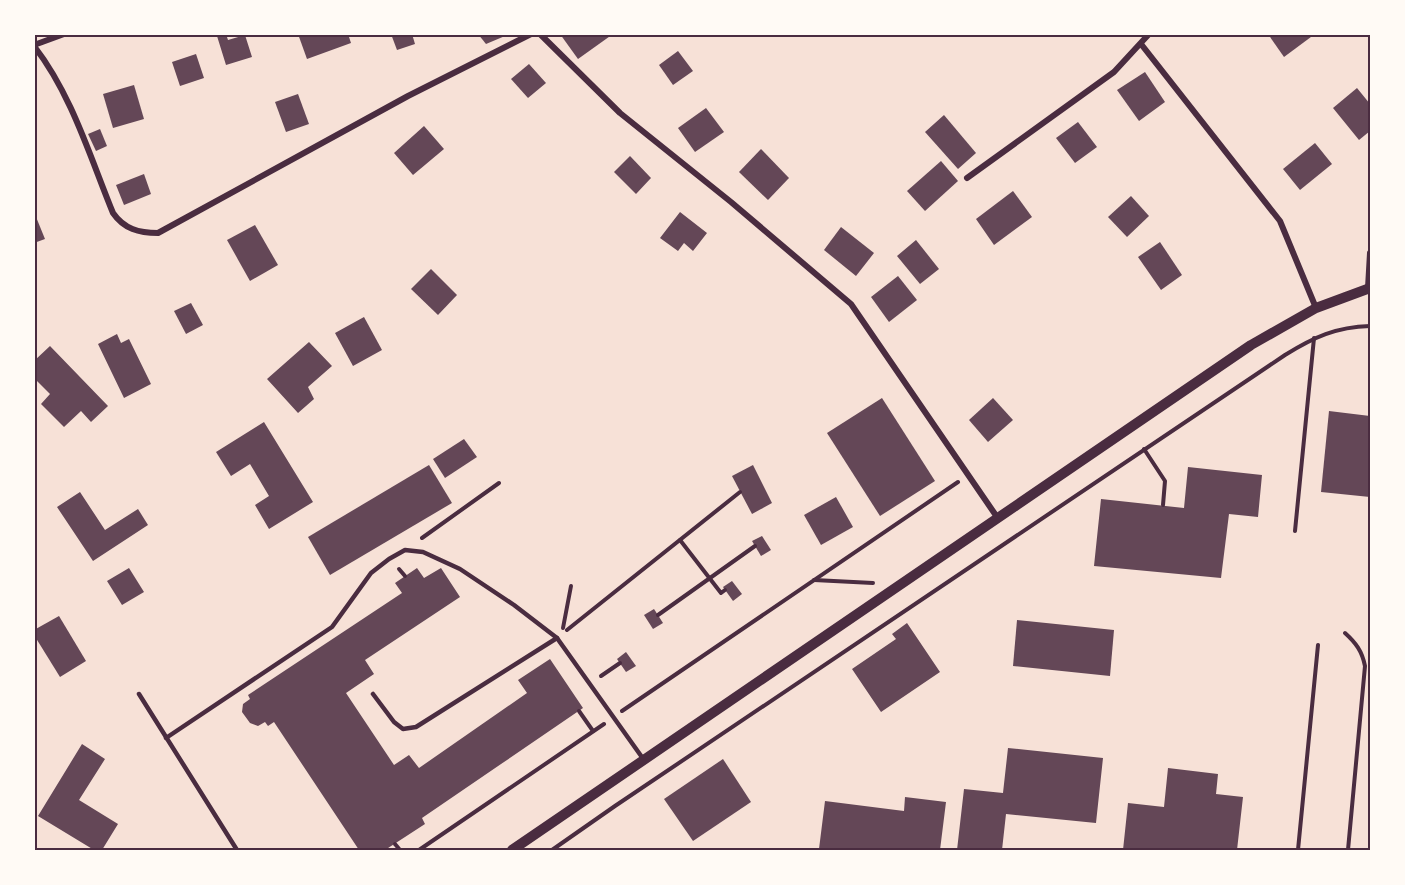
<svg xmlns="http://www.w3.org/2000/svg" width="1405" height="885" viewBox="0 0 1405 885" font-family="'PT Sans Narrow',sans-serif">
  <style>
    .building { fill: #644757 }
    .lines { fill: none; stroke-linecap: round; stroke-linejoin: round }
    .path { stroke: #4a2c40; stroke-width: 4 }
    .service { stroke: #4a2c40; stroke-width: 4.5 }
    .minor { stroke: #4a2c40; stroke-width: 6 }
    .tertiary { stroke: #4a2c40; stroke-width: 10 }
    .neatline { fill: none; stroke: #4a2c40; stroke-width: 2 }
  </style>
  <rect width="100%" height="100%" fill="#f7e1d7"/>
  <!-- building -->
  <g class="building">
    <path d="M221 34H226L228 40 245 35 252 57 226 65 217 36Z"/>
    <path d="M298 34H348L351 43 307 59Z"/>
    <path d="M391 34H412L415 44 397 50Z"/>
    <path d="M478 34H504L505 36 486 44Z"/>
    <path d="M560 34H613L578 59Z"/>
    <path d="M1268 34H1315L1284 57Z"/>
    <path d="M678 51 693 71 673 85 659 65Z"/>
    <path d="M196 54 204 78 180 86 172 62Z"/>
    <path d="M529 64 546 83 528 98 511 79Z"/>
    <path d="M1145 72 1165 102 1139 121 1117 90Z"/>
    <path d="M134 85 144 119 113 128 103 94Z"/>
    <path d="M1357 88 1370 104V131L1359 140 1333 108Z"/>
    <path d="M298 94 309 124 286 132 275 102Z"/>
    <path d="M706 108 724 132 695 152 678 128Z"/>
    <path d="M944 115 976 153 958 169 925 132Z"/>
    <path d="M1078 122 1097 147 1075 163 1056 138Z"/>
    <path d="M424 126 444 149 413 175 394 153Z"/>
    <path d="M100 129 107 146 96 151 88 134Z"/>
    <path d="M1315 143 1332 164 1300 190 1283 169Z"/>
    <path d="M761 149 789 178 768 200 739 172Z"/>
    <path d="M630 156 651 178 636 194 614 172Z"/>
    <path d="M941 161 958 181 925 211 907 191Z"/>
    <path d="M144 174 151 194 124 205 116 185Z"/>
    <path d="M1013 191 1032 217 994 245 976 219Z"/>
    <path d="M1131 196 1149 216 1127 237 1108 217Z"/>
    <path d="M34 212 45 239 34 243Z"/>
    <path d="M680 212 707 233 693 251 684 243 678 251 660 238Z"/>
    <path d="M255 225 278 265 250 281 227 240Z"/>
    <path d="M841 227 874 253 856 276 824 250Z"/>
    <path d="M916 240 939 269 920 284 897 256Z"/>
    <path d="M1160 242 1182 275 1161 290 1138 257Z"/>
    <path d="M431 269 457 295 438 315 411 289Z"/>
    <path d="M898 276 917 300 889 322 871 297Z"/>
    <path d="M191 303 203 325 186 334 174 311Z"/>
    <path d="M364 317 382 350 353 366 335 333Z"/>
    <path d="M117 334 121 343 129 339 151 384 124 398 98 344Z"/>
    <path d="M309 342 332 366 308 387 314 399 298 413 267 379Z"/>
    <path d="M50 346 108 406 91 422 81 411 64 427 41 404 50 394 34 378V361Z"/>
    <path d="M882 398 935 481 880 516 827 433Z"/>
    <path d="M993 398 1013 420 988 442 969 420Z"/>
    <path d="M1329 411 1370 416V497L1321 492Z"/>
    <path d="M264 422 313 502 269 529 255 505 269 496 250 464 231 476 216 452Z"/>
    <path d="M464 439 477 457 445 478 433 459Z"/>
    <path d="M429 465 452 503 330 575 308 537Z"/>
    <path d="M753 465 772 503 752 514 732 476Z"/>
    <path d="M1188 467 1262 475 1258 517 1229 514 1221 578 1094 566 1101 499 1184 508Z"/>
    <path d="M80 492 105 530 138 509 148 525 93 561 57 507Z"/>
    <path d="M836 497 853 527 821 545 804 515Z"/>
    <path d="M762 536 771 550 761 556 752 541Z"/>
    <path d="M129 568 144 592 122 605 107 581Z"/>
    <path d="M417 568 424 578 441 568 460 597 365 660 374 674 346 693 394 765 409 755 419 768 527 693 518 680 550 659 583 708 422 818 425 824 385 850H359L274 722 268 726 265 722 258 726 250 723 242 712 243 704 250 699 248 695 402 593 395 583Z"/>
    <path d="M732 581 742 594 733 601 723 587Z"/>
    <path d="M654 609 663 623 653 629 644 615Z"/>
    <path d="M59 616 86 661 60 677 34 635V630Z"/>
    <path d="M1017 620 1114 630 1110 676 1013 666Z"/>
    <path d="M907 623 940 672 881 712 852 669 896 639 892 634Z"/>
    <path d="M626 652 636 666 626 672 617 659Z"/>
    <path d="M82 744 105 759 79 800 118 824 102 850H94L38 816Z"/>
    <path d="M1008 748 1103 758 1096 823 1006 814 1002 850H957L964 789 1003 793Z"/>
    <path d="M723 759 751 802 693 841 664 799Z"/>
    <path d="M1168 768 1218 774 1216 794 1243 797 1237 850H1123L1128 803 1164 807Z"/>
    <path d="M905 797 946 802 940 850 819 849 825 801 904 811Z"/>
  </g>
  <g class="lines">
    <!-- path -->
    <g class="path">
      <path d="M1144 449 1165 481 1163 505"/>
      <path d="M1295 531 1314 338"/>
      <path d="M422 538 499 483"/>
      <path d="M680 540 721 593 725 590"/>
      <path d="M399 569 405 576"/>
      <path d="M814 580 873 583"/>
      <path d="M658 615 755 546"/>
      <path d="M563 628 571 586"/>
      <path d="M567 630 740 492"/>
      <path d="M1345 633C1356 643 1362 651 1365 666L1348 850"/>
      <path d="M601 676 620 663"/>
      <path d="M579 711 593 731"/>
      <path d="M622 711 958 482"/>
      <path d="M395 844 400 850"/>
      <path d="M419 850 604 724"/>
      <path d="M552 850 615 806 1285 355C1314 337 1336 327 1370 326"/>
      <path d="M1298 850 1318 645"/>
    </g>
    <!-- service -->
    <g class="service">
      <path d="M139 694 237 850"/>
      <path d="M373 694 394 722 403 729 416 727 557 638"/>
      <path d="M166 738 332 627 371 573 389 559 405 550 423 552 460 569 514 605 557 638 644 760"/>
    </g>
    <!-- minor -->
    <g class="minor">
      <path d="M540 34 620 113 731 202 851 304 997 517"/>
      <path d="M1141 44 1280 221 1316 308"/>
      <path d="M34 45 64 34"/>
      <path d="M34 46C72 95 90 157 113 213 124 229 139 233 158 233L408 96 531 34"/>
      <path d="M967 178 1114 72 1149 34"/>
      <path d="M1368 288 1370 253"/>
    </g>
    <!-- tertiary -->
    <path class="tertiary" d="M512 850 1251 345 1316 308 1370 288"/>
  </g>
  <!-- border -->
  <rect width="1405" height="885" fill="none" stroke="#fffaf5" stroke-width="72"/>
  <rect x="36" y="36" width="1333" height="813" class="neatline"/>
</svg>
